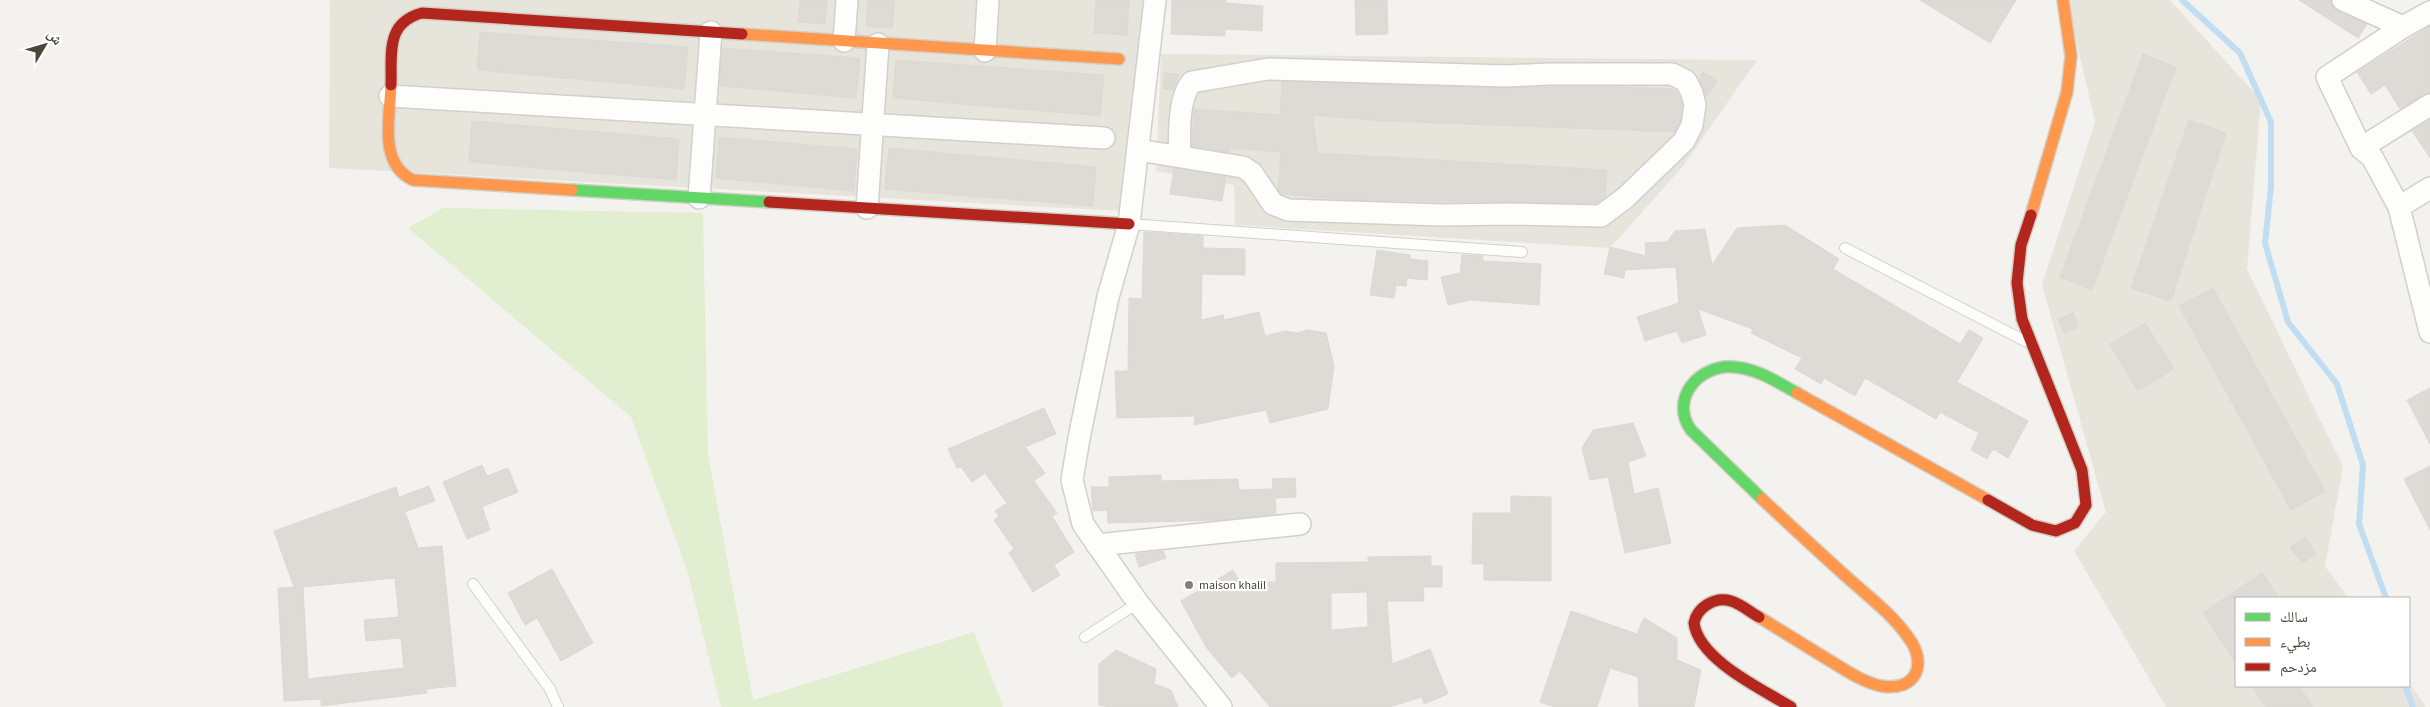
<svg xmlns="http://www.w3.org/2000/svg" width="2430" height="707" viewBox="0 0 2430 707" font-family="'Source Sans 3','Noto Naskh Arabic',sans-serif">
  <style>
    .residential { fill: #e7e4dc }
    .green { fill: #e1eecf }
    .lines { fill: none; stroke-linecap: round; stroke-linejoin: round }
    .stream { stroke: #c0ddf1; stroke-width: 6 }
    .building { fill: #dedbd6; stroke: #dcd9d4; fill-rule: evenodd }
    .lane-casing { stroke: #d2d0cb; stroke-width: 12 }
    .street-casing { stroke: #d2d0cb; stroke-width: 24 }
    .fast-casing { stroke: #d3cfc5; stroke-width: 14 }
    .slow-casing { stroke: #d3cfc5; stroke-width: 14 }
    .jam-casing { stroke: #d3cfc5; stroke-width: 14 }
    .lane { stroke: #fdfdfc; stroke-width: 10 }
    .street { stroke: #fdfdfc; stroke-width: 21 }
    .fast { stroke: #63d668; stroke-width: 11 }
    .slow { stroke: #ff974d; stroke-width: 11 }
    .jam { stroke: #b3261e; stroke-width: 11 }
    .poi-dot { fill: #868178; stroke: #fff; stroke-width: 2 }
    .labels { text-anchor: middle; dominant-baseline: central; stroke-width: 4.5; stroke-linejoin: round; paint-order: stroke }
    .poi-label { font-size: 12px; fill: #4b4439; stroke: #fff; text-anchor: start }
  </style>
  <rect width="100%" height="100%" fill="#f4f2ee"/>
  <!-- residential -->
  <g class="residential">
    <path d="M330 0H1146L1123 211 329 168Z"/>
    <path d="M2067 0H2170L2261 100 2247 269 2343 467 2325 566 2348 598H2236V686H2409V683L2426 707H2166L2074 551 2106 512 2042 285 2095 122Z"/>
    <path d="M1161 54 1757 60 1684 165 1610 248 1235 225 1234 185 1156 171Z"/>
  </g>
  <!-- green -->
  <path class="green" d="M443 208 703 213 708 454 753 700 974 632 1003 707H721L687 570 631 417 408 228Z"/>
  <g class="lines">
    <!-- stream -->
    <g class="stream">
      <path d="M2182 0 2240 53 2271 122V187L2265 243 2288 322 2337 384 2363 465 2359 524 2386 598"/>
      <path d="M2405 686 2413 707"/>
    </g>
  </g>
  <!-- building -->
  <g class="building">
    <path d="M800 0H827L825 24 798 22Z"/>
    <path d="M868 0H895L892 28 866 26Z"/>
    <path d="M1096 0H1129L1127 35 1094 33Z"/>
    <path d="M1172 0H1226V3L1263 6 1262 31 1225 29V36L1171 34Z"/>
    <path d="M1355 0H1387L1388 34 1356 35Z"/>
    <path d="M1920 0H2016L1990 43Z"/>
    <path d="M2299 0H2331L2333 7 2337 11 2367 24 2358 38Z"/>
    <path d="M2430 26V93L2400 109 2385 85 2371 94 2357 72Z"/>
    <path d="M480 32 688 47 684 89 477 70Z"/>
    <path d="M722 48 860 58 856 98 720 86Z"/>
    <path d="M2143 54 2176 67 2092 290 2060 277Z"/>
    <path d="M896 60 1104 75 1100 116 893 98Z"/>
    <path d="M1703 72 1717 81 1707 97 1699 79Z"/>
    <path d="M1164 73 1179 74 1173 90 1163 89Z"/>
    <path d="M1282 82 1506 88 1593 86 1674 89 1680 97 1682 106 1680 121 1675 132 1385 121 1312 115 1318 153 1607 170 1605 198 1597 203 1351 200 1281 194 1278 190 1281 152 1230 148V152L1192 146 1194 109 1280 115Z"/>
    <path d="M2189 120 2226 133 2171 301 2131 288Z"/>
    <path d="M2430 120V158L2412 131Z"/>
    <path d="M472 121 679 139 676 180 469 162Z"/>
    <path d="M719 137 857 149 854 191 716 178Z"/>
    <path d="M889 148 1096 167 1093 206 885 189Z"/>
    <path d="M1174 168 1226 177 1222 201 1170 194Z"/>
    <path d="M1785 225 1839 259 1833 269 1960 344 1969 330 1983 338 1957 382 2028 421 2008 458 1993 449 1987 459 1971 450 1979 433 1940 412 1936 419 1865 378 1855 396 1824 378 1821 384 1795 369 1802 358 1751 333 1753 329 1698 309 1706 335 1682 343 1677 331 1645 341 1637 317 1679 303 1676 267 1625 270 1624 278 1604 274 1610 247 1646 256 1645 243 1667 242 1675 231 1705 229 1712 265 1737 228Z"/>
    <path d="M1144 232 1203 236V248L1245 249V275L1202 274 1201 320 1223 315 1224 320 1259 312 1265 336 1285 331 1297 333 1308 330 1326 333 1334 366 1328 409 1270 423 1266 410 1194 425 1195 416 1117 418 1115 371H1128L1129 298 1142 299Z"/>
    <path d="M1377 250 1410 255V259L1428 261 1427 280 1407 278 1406 286 1396 285 1394 298 1370 295Z"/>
    <path d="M1462 255 1483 256 1482 261 1541 264 1539 305 1470 300 1448 305 1441 277 1460 273Z"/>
    <path d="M2213 288 2325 491 2291 510 2179 306Z"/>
    <path d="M2073 313 2078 327 2064 333 2058 319Z"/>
    <path d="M2145 323 2174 369 2138 391 2110 344Z"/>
    <path d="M2430 388V444L2407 400Z"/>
    <path d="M1044 408 1056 434 1025 447 1045 473 1034 481 1057 513 1052 516 1074 552 1054 565 1060 575 1033 592 1009 553 1014 549 994 520 999 516 995 511 1007 503 985 473 972 482 961 467 957 468 948 449Z"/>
    <path d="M1633 423 1646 456 1628 462 1634 494 1658 488 1671 543 1625 553 1608 477 1590 480 1582 448 1593 430Z"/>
    <path d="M482 465 487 476 508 468 518 492 482 507 490 530 467 539 443 482Z"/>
    <path d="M2430 466V530L2404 479Z"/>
    <path d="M1161 475V481L1238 479 1239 490 1273 489 1272 479 1295 478 1296 497 1275 498 1276 514 1221 520 1108 523 1107 510 1093 511 1091 487H1109V477Z"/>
    <path d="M429 486 435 501 405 512 418 548 442 546 456 686 426 689 427 693 321 706V699L284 701 278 588 294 587 274 531 396 487 399 497ZM395 578 399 617 364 620 366 641 401 638 404 668 308 679 303 587Z"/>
    <path d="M1511 496 1551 497V581L1484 580V564H1472L1473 513H1511Z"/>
    <path d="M2305 537 2316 554 2302 563 2290 547Z"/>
    <path d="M1163 551 1166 558 1139 567 1135 554Z"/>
    <path d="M1431 556V566H1442V587H1423L1424 601H1387L1392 664 1430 649 1448 694 1424 704 1422 697 1389 707H1270L1240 671 1232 678 1206 647 1181 601 1233 570 1240 582H1276V563L1368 562V557ZM1367 592 1368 627 1331 630V593Z"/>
    <path d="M552 569 593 643 561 661 537 618 525 625 508 593Z"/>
    <path d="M2262 573 2279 598H2236V663L2203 613Z"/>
    <path d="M1571 611 1637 634 1644 618 1677 638V660L1701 670 1694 707H1639L1638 677 1610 668 1597 707H1555L1540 702Z"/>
    <path d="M1116 650 1156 669 1154 684 1171 690 1178 707H1110L1099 705V664Z"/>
    <path d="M2252 686H2299L2313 707H2266Z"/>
  </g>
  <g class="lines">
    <!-- lane casing -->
    <g class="lane-casing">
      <g id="lane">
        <path d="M1129 224 1522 252"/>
        <path d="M1845 248 2025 341"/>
        <path d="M473 584 550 689 558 707"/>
        <path d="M1085 637 1138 603"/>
      </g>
    </g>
    <!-- street casing -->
    <g class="street-casing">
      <g id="street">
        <path d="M1155 0 1129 224 1108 297 1079 438 1072 480 1083 524 1138 603 1221 707"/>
        <path d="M2343 0 2403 27"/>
        <path d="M2430 12 2403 27 2327 77 2361 148 2372 157 2399 207 2430 332"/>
        <path d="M844 41 847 0"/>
        <path d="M985 51 988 0"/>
        <path d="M390 96 1104 138"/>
        <path d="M2361 148 2430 105"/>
        <path d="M1138 150 1243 167 1252 173 1273 204 1288 210 1442 215 1509 214 1601 216 1625 198 1684 141 1692 125 1695 105 1692 93 1686 81 1672 74H1549L1506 76 1268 69 1192 82C1178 97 1179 136 1180 155"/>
        <path d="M699 198 711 32"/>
        <path d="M2399 207 2430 188"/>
        <path d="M867 208 878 44"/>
        <path d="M1097 545 1300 524"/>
      </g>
    </g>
    <!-- fast casing -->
    <g class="fast-casing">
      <g id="fast">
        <path d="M572 190 769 202"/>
        <path d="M1762 499 1691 430C1669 399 1699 364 1734 367 1758 369 1777 382 1797 393"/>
      </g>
    </g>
    <!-- slow casing -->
    <g class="slow-casing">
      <g id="slow">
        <path d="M742 34 1119 59"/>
        <path d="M391 85C390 117 378 164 413 180L572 190"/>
        <path d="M2031 215 2067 92 2071 56 2063 0"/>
        <path d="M1797 393 1988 500"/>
        <path d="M1759 617C1782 631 1804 645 1827 659 1844 669 1862 682 1881 686 1917 692 1928 663 1908 637 1892 614 1869 597 1849 579 1819 552 1791 526 1762 499"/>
      </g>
    </g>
    <!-- jam casing -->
    <g class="jam-casing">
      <g id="jam">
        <path d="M391 85C392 54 385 23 422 13L742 34"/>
        <path d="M769 202 1129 224"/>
        <path d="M1988 500 2032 525 2056 531 2075 523 2086 505 2082 470 2022 319 2017 283 2021 245 2031 215"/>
        <path d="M1759 617C1750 612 1741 604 1731 601 1714 596 1697 608 1694 623 1699 660 1762 689 1791 707"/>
      </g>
    </g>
    <!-- lane -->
    <use href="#lane" class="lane"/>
    <!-- street -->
    <use href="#street" class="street"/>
    <!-- fast -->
    <use href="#fast" class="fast"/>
    <!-- slow -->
    <use href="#slow" class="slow"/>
    <!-- jam -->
    <use href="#jam" class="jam"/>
  </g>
  <!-- markers -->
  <circle class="poi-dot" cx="1189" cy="585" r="5"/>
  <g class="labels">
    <!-- poi labels -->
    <g class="poi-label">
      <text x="1199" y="585">maison khalil</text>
    </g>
  </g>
  <!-- legend -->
  <rect x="2235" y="597" width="175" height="90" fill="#ffffff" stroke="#b7b4b0"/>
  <rect x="2245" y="613" width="25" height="8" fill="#63d668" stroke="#b7b4b0"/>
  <text x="2280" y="622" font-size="15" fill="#4b4439">سالك</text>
  <rect x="2245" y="638" width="25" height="8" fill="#ff974d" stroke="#b7b4b0"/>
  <text x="2280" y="647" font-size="15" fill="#4b4439">بطيء</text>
  <rect x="2245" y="663" width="25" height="8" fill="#b3261e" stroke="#b7b4b0"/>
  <text x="2280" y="672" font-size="15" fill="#4b4439">مزدحم</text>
  <!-- north arrow -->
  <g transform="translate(45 45) rotate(52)" stroke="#ffffff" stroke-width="4" paint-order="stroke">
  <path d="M0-4L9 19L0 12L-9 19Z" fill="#4b4439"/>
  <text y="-8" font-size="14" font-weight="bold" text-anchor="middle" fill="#4b4439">ش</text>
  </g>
</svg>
